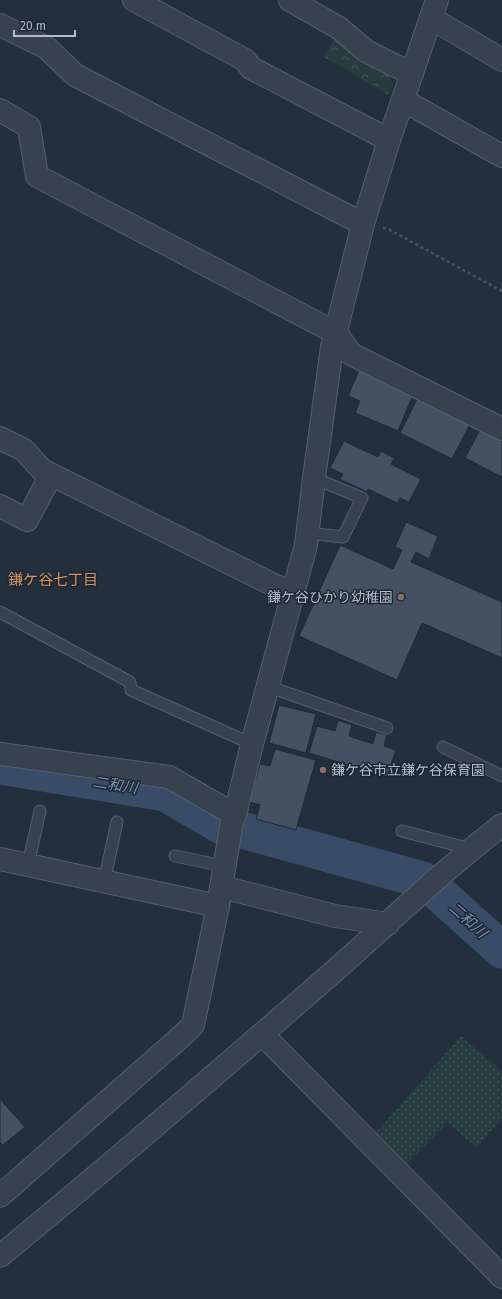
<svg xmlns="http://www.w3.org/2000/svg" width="502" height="1299" viewBox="0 0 502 1299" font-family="'Fira Sans','Noto Sans JP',sans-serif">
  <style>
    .grass { fill: url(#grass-dots) }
    .park { fill: url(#park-crowns) }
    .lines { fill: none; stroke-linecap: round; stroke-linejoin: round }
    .river { stroke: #394c67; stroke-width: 37 }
    .building { fill: #455162; stroke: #1f2835 }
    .lane-casing { stroke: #565f6c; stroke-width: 13 }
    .street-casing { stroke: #565f6c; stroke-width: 24 }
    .path { stroke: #44595c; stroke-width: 2.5; stroke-dasharray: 3 3; stroke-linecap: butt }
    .lane { stroke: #38414e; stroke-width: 11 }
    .street { stroke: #38414e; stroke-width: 22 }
    .education-dot { fill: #8d6e63; stroke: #1d2633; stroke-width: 1.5 }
    .labels { text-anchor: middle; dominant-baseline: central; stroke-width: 3; stroke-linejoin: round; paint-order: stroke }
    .poi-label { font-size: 14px; fill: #b4bcc9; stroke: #1d2633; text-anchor: end }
    .neighbourhood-label { font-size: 15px; fill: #d59563; stroke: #1d2633 }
    .water-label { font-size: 15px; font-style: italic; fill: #7c92b1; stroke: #1d2633 }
  </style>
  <defs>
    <pattern id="grass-dots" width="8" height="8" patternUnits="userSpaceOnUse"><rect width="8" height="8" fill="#263c3f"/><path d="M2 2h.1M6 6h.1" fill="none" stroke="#435659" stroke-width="1.8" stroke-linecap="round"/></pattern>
    <pattern id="park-crowns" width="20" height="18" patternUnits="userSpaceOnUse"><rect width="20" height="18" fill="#263c3f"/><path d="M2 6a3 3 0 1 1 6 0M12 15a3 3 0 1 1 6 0" fill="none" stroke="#435659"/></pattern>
  </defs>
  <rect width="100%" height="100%" fill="#242f3e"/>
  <!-- grass -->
  <path class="grass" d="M461 1036 502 1071V1118L477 1148 448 1123 403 1168 372 1137Z"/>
  <!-- park -->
  <path class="park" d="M335 37 388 73 393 85 388 95 324 57Z"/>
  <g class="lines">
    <!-- river -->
    <g class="river">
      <path d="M0 766 165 793 222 826"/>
      <path d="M242 830 423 880"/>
      <path d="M434 889 502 950"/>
    </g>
  </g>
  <!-- building -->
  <g class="building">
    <path d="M360 368 415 390 398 431 355 413 360 401 348 396Z"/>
    <path d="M419 395 471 422 452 459 400 433Z"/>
    <path d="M482 426 502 437V477L465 458Z"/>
    <path d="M344 441 378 457 381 451 394 458 391 464 421 479 409 502 400 498 397 503 368 489 367 492 340 479 343 474 330 468Z"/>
    <path d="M406 522 438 536 429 559 416 552 411 562 502 602V658L422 623 397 680 299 636 340 545 393 569 402 550 395 547Z"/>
    <path d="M279 705 316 714 306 753 269 743Z"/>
    <path d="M338 720 352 725 349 736 373 744 376 732 387 735 384 746 396 750 387 777 309 753 317 726 335 731Z"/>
    <path d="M275 749 316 760 296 830 256 819 260 805 249 802 260 764 270 766Z"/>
    <path d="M0 1099 25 1127 3 1145 0 1142Z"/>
  </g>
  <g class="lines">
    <!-- lane casing -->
    <g class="lane-casing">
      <g id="lane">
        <path d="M307 533 343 537 362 498 314 478"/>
        <path d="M0 612 130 682 131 690 252 744"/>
        <path d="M267 686 387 728"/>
        <path d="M443 747 502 776"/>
        <path d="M402 831 471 849"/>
        <path d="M175 856 224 866"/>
        <path d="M28 865 40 811"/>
        <path d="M104 882 117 822"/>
      </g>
    </g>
    <!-- street casing -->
    <g class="street-casing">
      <g id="street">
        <path d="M134 0 245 60 251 68 389 140"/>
        <path d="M290 0 339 28 366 51 412 74"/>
        <path d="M431 18 502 60"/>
        <path d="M0 25 47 48 75 75 363 224"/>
        <path d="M403 100 502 156"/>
        <path d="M0 110 29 127 37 176 336 333 351 354 502 429"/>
        <path d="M0 438 24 450 42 470 292 594"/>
        <path d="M0 506 27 520 51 475"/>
        <path d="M0 754 169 777 235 815"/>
        <path d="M0 859 218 906"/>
        <path d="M222 887 335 916 388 924"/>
        <path d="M262 1034 502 1277"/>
        <path d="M0 1196 184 1034 193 1025 218 906 232 821 235 815 252 744 306 545 314 478 332 347 363 224 389 140 437 0"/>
        <path d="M0 1256C112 1164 222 1069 331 974 388 924 442 871 502 825"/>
      </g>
    </g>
    <!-- path -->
    <path class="path" d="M383 228 388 229 502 291"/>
    <!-- lane -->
    <use href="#lane" class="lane"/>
    <!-- street -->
    <use href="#street" class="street"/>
  </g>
  <!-- markers -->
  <g class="education-dot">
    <circle cx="401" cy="597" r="4"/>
    <circle cx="323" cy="770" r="4"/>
  </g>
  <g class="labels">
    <!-- poi labels -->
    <g class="poi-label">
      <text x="393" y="597">鎌ケ谷ひかり幼稚園</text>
      <text x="331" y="770" text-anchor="start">鎌ケ谷市立鎌ケ谷保育園</text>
    </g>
    <!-- neighbourhood labels -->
    <g class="neighbourhood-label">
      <text x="53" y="580">鎌ケ谷七丁目</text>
    </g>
    <!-- water labels -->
    <g class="water-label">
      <text transform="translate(115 785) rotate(9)">二和川</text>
      <text transform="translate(468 920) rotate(42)">二和川</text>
    </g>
  </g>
  <!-- scale -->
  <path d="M14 30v6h61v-6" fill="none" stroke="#b4bcc9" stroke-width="2"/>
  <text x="20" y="30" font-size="12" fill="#b4bcc9" stroke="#1d2633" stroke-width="3" paint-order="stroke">20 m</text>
</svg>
